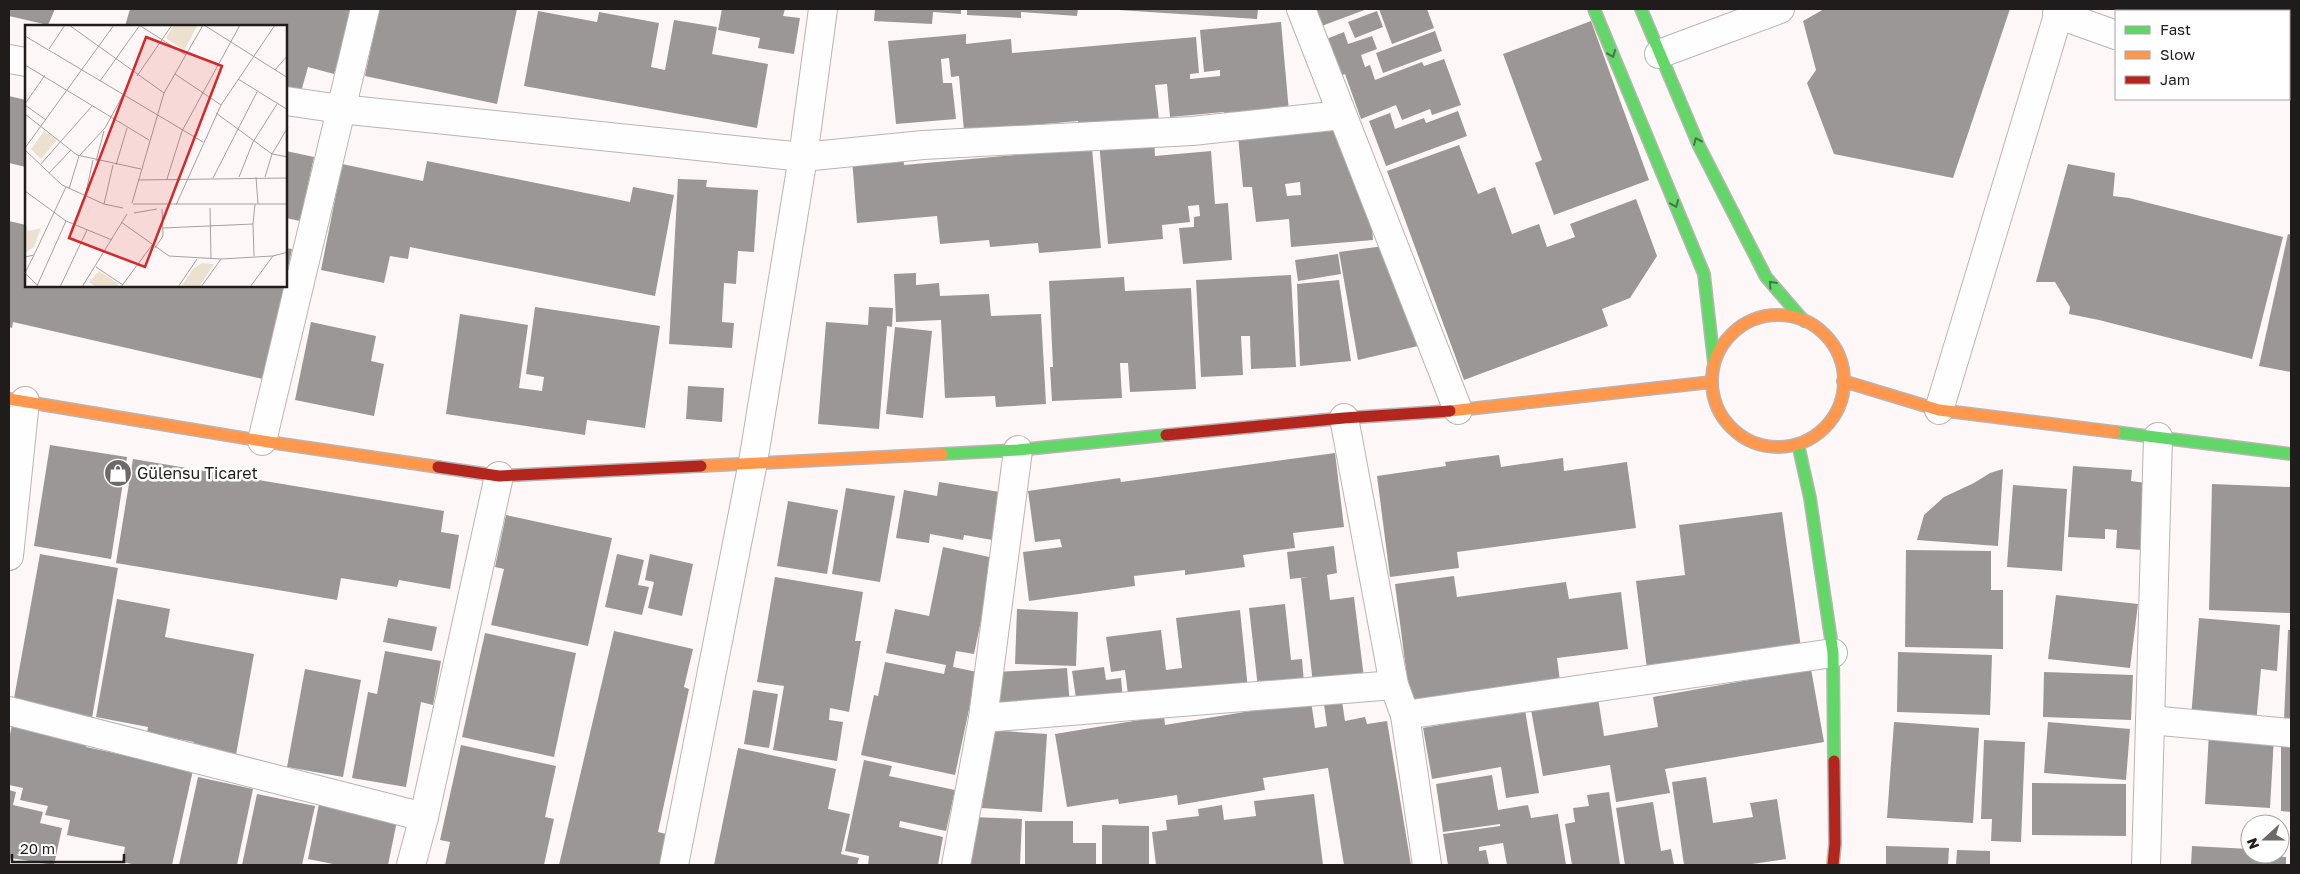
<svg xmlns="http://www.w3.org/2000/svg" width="2300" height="874" viewBox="0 0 2300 874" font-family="'Golos Text',sans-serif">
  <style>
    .building { fill: #9b9796; fill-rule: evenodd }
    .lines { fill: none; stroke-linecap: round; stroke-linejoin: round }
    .street-casing { stroke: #b9b4b4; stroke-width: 30 }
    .fast-casing { stroke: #b9b4b4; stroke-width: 14 }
    .slow-casing { stroke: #b9b4b4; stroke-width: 14 }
    .jam-casing { stroke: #b9b4b4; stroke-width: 14 }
    .street { stroke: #fffefe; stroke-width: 28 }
    .fast { stroke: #63d668; stroke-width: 11 }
    .slow { stroke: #ff974d; stroke-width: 11 }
    .jam { stroke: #b3261e; stroke-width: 11 }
    .oneway { stroke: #427942 }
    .labels { text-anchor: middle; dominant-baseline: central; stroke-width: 5; stroke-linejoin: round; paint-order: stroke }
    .poi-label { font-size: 16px; fill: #211c1c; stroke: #fff; text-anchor: start }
    .inset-road { fill: none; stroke: #a5a09f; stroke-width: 1 }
    .view { fill: #d62828; fill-opacity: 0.15; stroke: #d62828; stroke-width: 2.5 }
    .inset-edge { fill: none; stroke: #211c1c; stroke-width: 2.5 }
  </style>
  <rect width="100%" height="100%" fill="#fdf8f7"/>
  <!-- building -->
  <g class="building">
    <path d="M9 9H55L48 25 9 16Z"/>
    <path d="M130 9H353L334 74 308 67 301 92 286 87V26H125Z"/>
    <path d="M379 9H517L497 104 365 76Z"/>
    <path d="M722 9H785L783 16 800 18 794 54 758 48 760 38 718 30Z"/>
    <path d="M875 9H961V14L933 12 932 24 874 21Z"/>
    <path d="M967 9H1078L1077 16 1021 12V18L967 15Z"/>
    <path d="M1103 9H1258L1257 19Z"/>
    <path d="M1312 9H1367L1319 27Z"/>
    <path d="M1379 9H1427L1434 28 1392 44Z"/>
    <path d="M1824 9H2010L1953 178 1834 154 1807 83 1816 70 1803 21Z"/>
    <path d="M538 11 597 22 599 12 659 23 651 67 665 70 674 20 717 27 712 54 768 64 757 128 524 86Z"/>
    <path d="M1377 11 1383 27 1355 38 1348 22Z"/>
    <path d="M1591 21 1649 180 1554 215 1535 163 1542 160 1503 54Z"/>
    <path d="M1281 22 1289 112 1224 118V112L1170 117 1167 84 1155 85 1159 120 1079 127 1078 121 964 131 959 76 951 77 949 58 941 59 943 83H952L956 119 896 124 888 41 966 34V44L1011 39 1012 53 1196 37 1199 73 1190 74V79L1220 76V70L1204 72 1200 30Z"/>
    <path d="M1435 31 1442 51 1383 73 1376 53Z"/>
    <path d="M1344 32 1348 44 1372 36 1377 49 1361 55 1365 67 1370 65 1375 80 1422 62 1424 66 1444 59 1461 105 1432 115 1430 109 1402 120 1396 105 1361 119 1345 74 1333 79 1319 42Z"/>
    <path d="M9 96 26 100V167L9 163Z"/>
    <path d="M1458 111 1467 136 1386 166 1369 121 1390 113 1395 129 1424 118 1426 123Z"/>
    <path d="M1342 127 1369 189 1373 240 1291 247 1289 219 1256 222 1252 187H1243L1238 136ZM1300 182 1301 195 1287 196 1285 184Z"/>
    <path d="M1154 137 1155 156 1211 151 1215 204 1228 203 1232 260 1183 264 1179 228 1194 227V217L1200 216 1199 205 1188 206 1190 222 1162 225 1163 239 1108 244 1099 142Z"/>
    <path d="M1459 145 1478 194 1495 187 1512 234 1539 224 1547 247 1575 237 1570 224 1636 199 1657 256 1630 298 1602 309 1608 326 1464 380 1387 171Z"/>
    <path d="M1092 148 1101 248 1039 253 1038 243 990 247 989 240 940 244 937 216 857 223 852 158 903 154 904 165Z"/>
    <path d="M286 151 314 157 300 221 286 218Z"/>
    <path d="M427 161 630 202 633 187 674 195 655 296 410 247 408 259 390 256 384 283 321 270 342 164 423 181Z"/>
    <path d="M2068 164 2115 173 2113 196 2129 198 2283 237 2252 359 2099 320 2069 314 2070 307 2055 282H2036Z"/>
    <path d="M678 179 707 180 706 187 758 190 754 252 738 251 736 284 724 283 722 322 734 323 732 348 669 344Z"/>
    <path d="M9 221 26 225V286H284L263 379 13 322 12 328 9 327Z"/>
    <path d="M2288 234 2291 235V372L2259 366Z"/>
    <path d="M1384 246 1418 346 1358 360 1339 252Z"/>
    <path d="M286 248 292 249 287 273H286Z"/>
    <path d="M1338 254 1341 274 1298 281 1295 260Z"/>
    <path d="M916 273V285L939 283 940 296 989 294 991 316 1041 314 1046 404 996 407 995 396 945 398 941 320 896 322 894 274Z"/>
    <path d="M1291 275 1296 367 1251 369 1250 336H1241L1243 375 1201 377 1196 280Z"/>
    <path d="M1124 277 1125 291 1191 288 1196 389 1130 392 1128 363H1120L1122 398 1052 401 1050 367H1053L1049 281Z"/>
    <path d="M1339 280 1351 361 1300 366 1297 284Z"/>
    <path d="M535 307 660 326 645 428 587 420 585 435 446 414 460 314 528 325 519 388 542 391 544 377 526 374Z"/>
    <path d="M869 307 893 308 892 327 887 326 879 429 818 424 826 322 868 325Z"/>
    <path d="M311 322 376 336 371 361 384 364 374 416 295 400Z"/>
    <path d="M895 327 932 331 923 418 886 414Z"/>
    <path d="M688 386 724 388 722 422 686 419Z"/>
    <path d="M50 445 127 457 111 559 34 546Z"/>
    <path d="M1335 453 1344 527 1293 533 1295 548 1243 555 1245 567 1185 575V570L1134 576 1135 586 1029 601 1023 552 1062 547 1060 539 1035 542 1028 491 1120 478 1121 482Z"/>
    <path d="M1499 455 1501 467 1563 458 1564 471 1627 462 1636 528 1457 552 1459 568 1390 577 1377 476 1446 466 1445 462Z"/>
    <path d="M133 459 444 511 441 532 459 535 450 589 399 580 397 587 341 578 337 600 116 563Z"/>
    <path d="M2073 466 2132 470 2131 481 2146 483 2142 550 2116 548 2117 530 2105 529V539L2068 537Z"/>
    <path d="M2003 469 1998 546 1917 540 1924 515 1944 497 1974 483 1990 473Z"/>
    <path d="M939 482 1006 493 998 541 964 535 963 540 930 534 929 543 896 538 904 490 937 496Z"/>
    <path d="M2212 484 2291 487V613L2209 610Z"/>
    <path d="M2013 485 2067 489 2062 571 2007 567Z"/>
    <path d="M846 488 895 496 880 582 832 574Z"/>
    <path d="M788 501 838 510 827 574 777 566Z"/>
    <path d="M1782 512 1801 648 1647 669 1636 581 1685 575 1679 525Z"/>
    <path d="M506 515 612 538 588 646 491 625 504 569 495 567Z"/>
    <path d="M1334 546 1337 573 1327 575 1330 600 1354 597 1364 678 1313 684 1301 578 1308 577 1290 579 1287 552Z"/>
    <path d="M943 547 994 558 974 654 956 651 953 667 977 672 955 775 861 755 874 695 878 696 885 662 944 674 946 665 886 653 895 609 929 616Z"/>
    <path d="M1906 550 1991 551V590H2003V649L1905 647Z"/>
    <path d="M40 554 118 568 92 718 13 704Z"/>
    <path d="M617 554 644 560 638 585 649 587 642 615 605 607Z"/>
    <path d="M650 554 693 564 682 616 648 608 654 582 645 580Z"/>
    <path d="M1454 576 1457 597 1566 582 1569 599 1621 592 1628 649 1557 658 1560 681 1410 701 1395 584Z"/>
    <path d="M775 577 863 592 855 641H861L849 712 830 708 829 720 843 722 837 761 773 750 784 686 757 682Z"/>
    <path d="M2056 595 2138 604 2130 668 2048 659Z"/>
    <path d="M117 599 170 609 165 637 254 654 236 755 193 747 194 742 147 733 148 727 96 717Z"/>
    <path d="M1285 604 1291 660 1302 659 1304 683 1258 688 1249 608Z"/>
    <path d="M1017 609 1078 612 1076 666 1015 664Z"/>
    <path d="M1240 610 1248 689 1129 703 1125 670 1111 672 1106 637 1161 630 1166 670 1182 668 1176 618Z"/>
    <path d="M388 618 437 627 432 651 383 642Z"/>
    <path d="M2199 618 2280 625 2277 671 2261 669 2256 724 2191 718Z"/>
    <path d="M2288 630H2291V720H2284Z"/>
    <path d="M614 631 693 649 684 687 689 689 658 832 666 834 659 865H559Z"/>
    <path d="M485 633 576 653 554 757 462 737Z"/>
    <path d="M385 651 441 661 433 705 421 702 406 787 352 778 368 692 377 694Z"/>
    <path d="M1898 652 1992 655 1990 715 1897 712Z"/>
    <path d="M1104 667 1106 680 1121 678 1123 700 1077 705 1072 671Z"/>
    <path d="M1067 668 1070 706 1000 711 997 672Z"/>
    <path d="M305 669 361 680 343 777 287 767Z"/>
    <path d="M1811 669 1824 742 1665 769 1670 793 1616 802 1610 765 1543 776 1531 710 1598 698 1604 736 1658 727 1653 697Z"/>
    <path d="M2044 672 2133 675 2131 720 2043 717Z"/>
    <path d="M753 690 778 694 769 748 744 744Z"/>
    <path d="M1311 701 1315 728 1327 726 1324 704 1342 701 1345 721 1365 717 1367 724 1387 721 1411 865H1344L1328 768 1263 778 1265 790 1178 805 1177 795 1119 804 1118 799 1067 807 1055 734 1164 716 1165 725Z"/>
    <path d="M1525 710 1539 793 1506 798 1501 767 1432 779 1423 728Z"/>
    <path d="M1894 722 1979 728 1973 823 1887 818Z"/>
    <path d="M2048 722 2130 729 2126 780 2044 773Z"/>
    <path d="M12 725 87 741 86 747 193 770 172 865H137L122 862 125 847 67 835 70 820 45 815 48 806 20 800 23 788 9 785V739Z"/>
    <path d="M988 730 1047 734 1042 812 982 808Z"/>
    <path d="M2209 733 2274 737 2270 808 2205 804Z"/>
    <path d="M1984 740 2025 742 2021 842 1991 841 1992 819H1981Z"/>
    <path d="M2281 741H2291V812L2281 811Z"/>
    <path d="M461 745 556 766 545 817 554 819 544 865H445L450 842 440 840Z"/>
    <path d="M738 748 836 769 828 809 850 814 841 854 859 858 857 865H714Z"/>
    <path d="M864 760 892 766 889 776 955 790 946 831 900 821 899 827 943 837 938 865H868L869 856 845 851Z"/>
    <path d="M1492 775 1498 810 1528 805 1531 818 1558 814 1566 865H1507L1503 843 1479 847V851L1486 850 1489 865H1448L1443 834 1500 826V824L1443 832 1436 784Z"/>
    <path d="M198 777 253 789 237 865H179Z"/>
    <path d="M1706 777 1713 823 1753 817 1750 803 1777 799 1786 859 1745 865H1684L1672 782Z"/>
    <path d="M2032 783 2126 784V836L2032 835Z"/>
    <path d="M9 790 16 792 13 805 43 812 40 823 62 828 54 865 11 858 9 865Z"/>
    <path d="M1609 792 1620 865H1572L1565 824 1575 822 1573 808 1589 806 1587 795Z"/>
    <path d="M257 794 315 806 302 865H242Z"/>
    <path d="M1314 794 1323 865H1156L1152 832 1167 830 1166 820 1199 816 1198 809 1222 805 1224 820 1256 816 1254 801Z"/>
    <path d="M1653 802 1661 851 1671 849 1674 865H1625L1616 808Z"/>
    <path d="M319 804 397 821 388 865H338L308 859Z"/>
    <path d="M972 817 1022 819 1020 865H969Z"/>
    <path d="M1025 821H1073V843H1096V865H1025Z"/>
    <path d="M1102 825 1149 826V865H1102Z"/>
    <path d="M1886 846 1949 848 1948 865H1886Z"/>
    <path d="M2192 846 2250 849V854L2253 855 2286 857V865H2191Z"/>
    <path d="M1957 850 1990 851V865H1956Z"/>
  </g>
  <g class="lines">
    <!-- street casing -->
    <g class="street-casing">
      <g id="street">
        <path d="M1301 9 1458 410"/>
        <path d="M2057 14 2116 35"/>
        <path d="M1659 54 1780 9"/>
        <path d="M9 59 26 62"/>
        <path d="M2289 79 2291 80"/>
        <path d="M286 101 340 109 803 157 923 145 1192 131 1342 115"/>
        <path d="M1939 410 2060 9"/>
        <path d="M1344 418 1394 685 1405 715 1427 865"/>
        <path d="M262 441 365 9"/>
        <path d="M9 556 25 401"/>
        <path d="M9 711 424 817"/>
        <path d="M1405 715 1833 653"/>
        <path d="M983 718 1394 685"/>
        <path d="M2150 720 2291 733"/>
        <path d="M411 865 424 817 499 476"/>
        <path d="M674 865 753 462 803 157 823 9"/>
        <path d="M956 865 983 718 1018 450"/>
        <path d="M2146 865 2158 437"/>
      </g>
    </g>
    <!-- fast casing -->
    <g class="fast-casing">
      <g id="fast">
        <path d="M1594 9 1704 274 1714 363"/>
        <path d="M1641 9 1699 146 1766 277 1804 321"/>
        <path d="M2115 432 2291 454"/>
        <path d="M1798 444 1810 498 1833 653 1834 761"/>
        <path d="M942 454 1018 450 1166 435"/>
      </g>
    </g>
    <!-- slow casing -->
    <g class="slow-casing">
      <g id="slow">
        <circle cx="1778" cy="381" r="66"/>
        <path d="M1843 381 1939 410 2115 432"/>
        <path d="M9 399 262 441 438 467"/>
        <path d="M1450 411 1712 382"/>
        <path d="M701 466 942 454"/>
      </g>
    </g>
    <!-- jam casing -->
    <g class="jam-casing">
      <g id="jam">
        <path d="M1166 435 1344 418 1450 411"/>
        <path d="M438 467 499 476 701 466"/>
        <path d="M1833 865 1835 844 1834 761"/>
      </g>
    </g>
    <!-- street -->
    <use href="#street" class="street"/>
    <!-- fast -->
    <use href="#fast" class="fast"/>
    <!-- slow -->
    <use href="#slow" class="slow"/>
    <!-- jam -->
    <use href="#jam" class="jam"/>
  </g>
  <!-- one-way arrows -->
  <defs><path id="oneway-chevron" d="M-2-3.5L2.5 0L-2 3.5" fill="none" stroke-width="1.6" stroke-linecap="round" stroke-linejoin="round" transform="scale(1.25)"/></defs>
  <g class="oneway">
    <use href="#oneway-chevron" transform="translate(1612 54) rotate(67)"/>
    <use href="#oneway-chevron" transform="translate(1697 141) rotate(-114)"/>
    <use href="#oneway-chevron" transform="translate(1675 204) rotate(67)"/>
    <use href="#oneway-chevron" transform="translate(1772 284) rotate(-132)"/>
  </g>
  <!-- icons -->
  <defs>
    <g id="shop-disc" transform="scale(1.4375)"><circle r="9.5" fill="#6e6969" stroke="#fff"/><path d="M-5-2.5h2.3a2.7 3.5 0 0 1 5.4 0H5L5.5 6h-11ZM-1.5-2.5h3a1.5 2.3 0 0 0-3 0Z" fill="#fff"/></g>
  </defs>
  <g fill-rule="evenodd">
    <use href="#shop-disc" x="118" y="473"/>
  </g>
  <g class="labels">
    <!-- poi labels -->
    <g class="poi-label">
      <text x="137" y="473">Gülensu Ticaret</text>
    </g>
  </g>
  <!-- overview -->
  <g transform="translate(25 25)">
    <rect width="262" height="262" fill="#fdf8f7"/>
    <path d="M149 0H173L159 25 141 13ZM19 106 32 115 16 134 6 124ZM0 196 3 206 16 203 9 222 0 228ZM177 238 189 239 174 262H156L168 244ZM74 246 94 259 92 262H71L64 257Z" fill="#ece0cf"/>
    <path class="inset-road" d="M44 0 139 68M114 0 161 30M179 0 263 53M0 11 178 117M24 24 40 0M0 40 124 115M250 45 263 30M150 49 196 80M112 51 147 0M213 54 263 85M75 56 115 0M0 79 20 50M0 80 21 95M191 88 247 129 263 132M0 89 52 130 116 144M0 123 89 0M0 125 37 160 79 179 98 183M71 136 79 106M15 140 67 81M91 140 102 103M24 148 46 125M214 152 228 117 252 79M231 152 233 179M240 152 247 129 263 102M188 153 232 67M142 154 157 106 215 0M113 155 263 153M44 164 54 131 80 103 98 70M0 166 41 196 87 215M60 172 68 135M107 178 139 68 178 0M79 179 88 140M108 179H263M151 180 196 80 250 0M185 183 186 233M109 188 132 184M96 197 144 231 196 234 248 231 263 227M228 199 230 179M138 203 228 199 229 231M130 223 138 211 137 184M0 232 9 230 41 162M71 242 98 260M0 248 9 230M0 248 14 262M12 261 41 196M35 262 62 205M57 262 102 189M96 262 127 220M153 262 172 234M176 262 196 234M225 262 248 231"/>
    <path class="view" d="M121 12 197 41 120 242 44 213Z"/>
    <rect width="262" height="262" class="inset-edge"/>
  </g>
  <!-- border -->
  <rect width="2300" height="874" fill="none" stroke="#211c1c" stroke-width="20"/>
  <!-- legend -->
  <rect x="2115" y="10" width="175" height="90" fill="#ffffff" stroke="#a6a4a4"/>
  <rect x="2125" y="26" width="25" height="8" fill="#63d668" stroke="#a6a4a4"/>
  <text x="2160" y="35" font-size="15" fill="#211c1c">Fast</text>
  <rect x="2125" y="51" width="25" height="8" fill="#ff974d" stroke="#a6a4a4"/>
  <text x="2160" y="60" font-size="15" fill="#211c1c">Slow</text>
  <rect x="2125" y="76" width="25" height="8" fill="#b3261e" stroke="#a6a4a4"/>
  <text x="2160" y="85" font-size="15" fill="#211c1c">Jam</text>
  <!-- north arrow -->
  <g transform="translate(2265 839) rotate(249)"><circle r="24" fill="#ffffff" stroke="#a6a4a4"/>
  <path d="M0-4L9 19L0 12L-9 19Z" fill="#6e6969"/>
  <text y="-8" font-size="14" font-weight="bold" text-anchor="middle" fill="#211c1c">N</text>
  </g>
  <!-- scale -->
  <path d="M12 854v8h112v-8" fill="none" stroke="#211c1c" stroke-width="2.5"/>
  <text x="20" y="854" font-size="15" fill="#211c1c" stroke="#ffffff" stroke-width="4" paint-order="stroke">20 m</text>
</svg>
